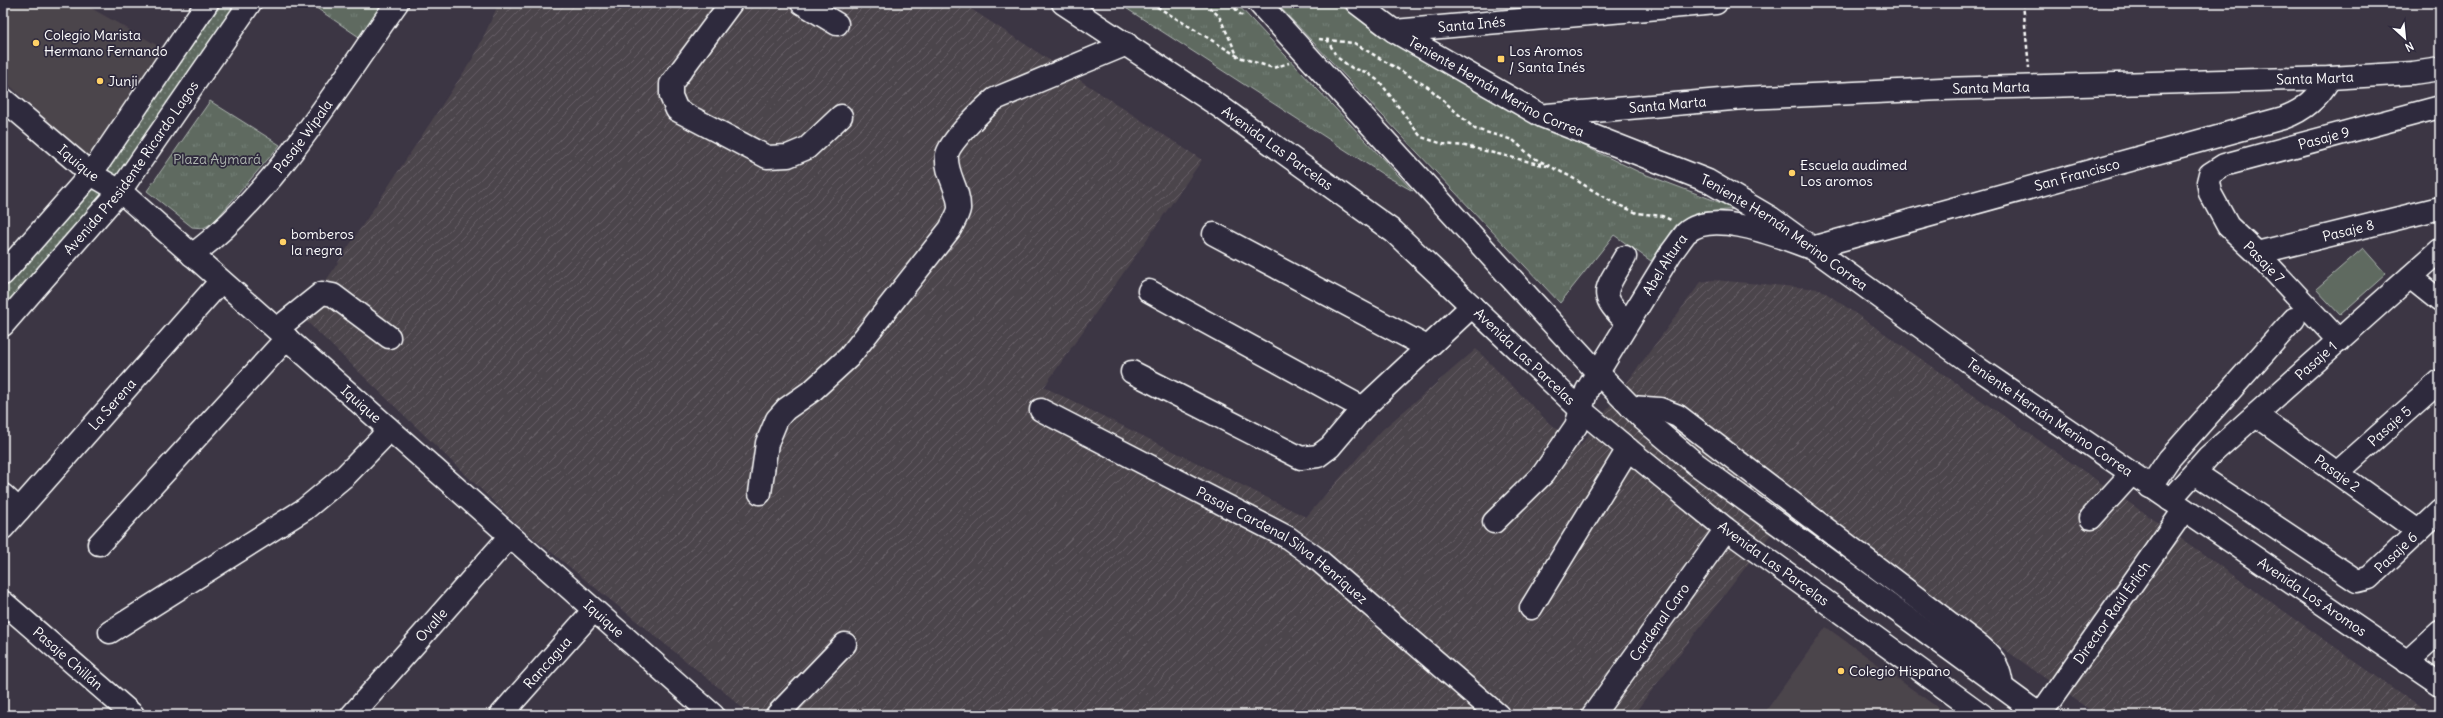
<svg xmlns="http://www.w3.org/2000/svg" width="2443" height="718" viewBox="0 0 2443 718" font-family="Delius,sans-serif">
  <style>
    .built { fill: #4c444c }
    .industrial { fill: url(#industrial-furrows) }
    .grass { fill: url(#grass-dots); stroke: #aeb5b0 }
    .park { fill: url(#park-tufts); stroke: #aeb5b0 }
    .pitch { fill: #5e6b61; stroke: #aeb5b0 }
    .lines { fill: none; stroke-linecap: round; stroke-linejoin: round }
    .minor-casing { stroke: #fff; stroke-width: 25 }
    .path { stroke: #fff; stroke-width: 2.5; stroke-dasharray: 4 3; stroke-linecap: butt }
    .minor { stroke: #2f2a3d; stroke-width: 22 }
    .poi-dot { fill: #ffd166; stroke: #2f2a3d; stroke-width: 1.5 }
    .labels { text-anchor: middle; dominant-baseline: central; stroke-width: 3.5; stroke-linejoin: round; paint-order: stroke }
    .street-label { font-size: 14px; fill: #fff; stroke: #2f2a3d }
    .poi-label { font-size: 14px; fill: #fff; stroke: #2f2a3d; text-anchor: start }
    .park-label { font-size: 14px; fill: #aeb5b0; stroke: #2f2a3d }
  </style>
  <defs>
    <pattern id="industrial-furrows" width="10" height="10" patternUnits="userSpaceOnUse"><rect width="10" height="10" fill="#4c444c"/><path d="M-1 1l2-2M0 10L10 0M9 11l2-2" fill="none" stroke="#676067"/></pattern>
    <pattern id="grass-dots" width="8" height="8" patternUnits="userSpaceOnUse"><rect width="8" height="8" fill="#5e6b61"/><path d="M2 2h.1M6 6h.1" fill="none" stroke="#768179" stroke-width="1.8" stroke-linecap="round"/></pattern>
    <pattern id="park-tufts" width="24" height="20" patternUnits="userSpaceOnUse"><rect width="24" height="20" fill="#5e6b61"/><path d="M3 7l-1-3M5 7V3M7 7l1-3M15 17l-1-3M17 17v-4M19 17l1-3" fill="none" stroke="#768179"/></pattern>
  </defs>
  <rect width="100%" height="100%" fill="#3c3644"/>
  <filter id="ink" filterUnits="userSpaceOnUse"><feTurbulence type="fractalNoise" baseFrequency=".025" numOctaves="2"/><feDisplacementMap in="SourceGraphic" scale="8" xChannelSelector="R" yChannelSelector="G"/><feConvolveMatrix kernelMatrix="1 2 1 2 8 2 1 2 1" color-interpolation-filters="sRGB"/></filter>
  <g filter="url(#ink)">
    <!-- built -->
    <g class="built">
      <path d="M3 3H92L89 7 171 53 91 163 3 79Z"/>
      <path d="M1826 627 1948 715H1763Z"/>
    </g>
    <!-- industrial -->
    <path class="industrial" d="M499 3H962L1202 160 1044 387 1306 517 1382 430 1476 349 1549 423 1580 446 1701 282 1713 280 1820 289 2176 535 2431 715H2097L1796 501 1633 715H1013L1010 713 1008 715H749L734 700 519 526 302 317 475 55Z"/>
    <!-- grass -->
    <path class="grass" d="M222 3H243L117 189 3 316V289L98 182Z"/>
    <!-- park -->
    <g class="park">
      <path d="M309 3H391L365 41Z"/>
      <path d="M1118 3H1236L1413 191 1384 175Z"/>
      <path d="M1276 3H1338L1380 36 1534 122 1639 172 1737 209 1707 212 1676 225 1651 261 1614 235 1560 303Z"/>
      <path d="M210 101 280 145 213 223 203 228 192 227 147 191Z"/>
    </g>
    <!-- pitch -->
    <path class="pitch" d="M2363 248 2386 274 2340 315 2316 289Z"/>
    <g class="lines">
      <!-- minor casing -->
      <g class="minor-casing">
        <g id="minor">
          <path d="M731 3 671 84V96L677 110 767 157 788 156 807 148 841 116"/>
          <path d="M802 3 837 24"/>
          <path id="s1" d="M1063 3 1219 106 1394 232 1581 410 1628 449 1726 529 1982 715"/>
          <path d="M1259 3 1598 373 1643 419 1696 464 2040 715"/>
          <path id="s2" d="M1357 3 1394 31 1542 116 1708 181 1771 218 1979 369 2440 684"/>
          <path id="s3" d="M1394 31 1716 3"/>
          <path id="s4" d="M3 99 91 174 120 191 713 715"/>
          <path id="s5" d="M1547 115 1744 98 1941 89 2330 78 2413 73 2440 69"/>
          <path d="M1214 234 1427 347"/>
          <path id="s6" d="M2257 253 2440 208"/>
          <path id="s7" d="M192 255C271 198 340 83 397 3"/>
          <path d="M1625 257C1606 290 1596 293 1627 322"/>
          <path d="M3 274 91 174 207 3"/>
          <path d="M2410 277 2440 301"/>
          <path d="M1149 291 1363 408"/>
          <path id="s8" d="M3 325 120 191 250 3"/>
          <path d="M277 329 322 293 333 295 389 337"/>
          <path id="s9" d="M2339 341 2257 253 2228 226 2210 193 2208 182 2210 174 2224 165 2440 107"/>
          <path d="M1132 372 1301 458 1318 456 1330 447 1363 408 1472 306"/>
          <path d="M1631 407 1660 409 1678 416 1981 647C1995 659 2000 669 2002 687"/>
          <path id="s10" d="M1041 410 1287 537 1316 558 1498 715"/>
          <path id="s11" d="M2256 415 2418 531"/>
          <path id="s12" d="M2338 472 2440 381"/>
          <path id="s13" d="M2195 473 2357 581 2369 578 2440 511"/>
          <path d="M2150 487 2169 459 2294 319"/>
          <path d="M760 493 767 443 777 419 786 409 813 390 849 357 950 229C953 223 958 215 959 209 960 190 945 174 947 155 949 142 984 108 995 99L1127 44"/>
          <path d="M3 495 19 510"/>
          <path id="s14" d="M2170 500 2208 457 2440 250"/>
          <path d="M2091 518 2131 474"/>
          <path id="s15" d="M1494 522 1543 474 1576 426 1587 390 1671 253C1676 247 1681 239 1686 233 1713 208 1782 238 1811 248L2283 118C2305 110 2318 98 2330 78"/>
          <path id="s16" d="M3 528 221 281"/>
          <path d="M99 544 287 338"/>
          <path id="s17" d="M3 602 133 715"/>
          <path d="M1531 608 1628 449"/>
          <path d="M110 632 305 509 346 475 380 440 388 428"/>
          <path d="M2407 662 2440 632"/>
          <path id="s18" d="M352 715 510 536"/>
          <path id="s19" d="M501 715 594 610"/>
          <path d="M777 715 845 644"/>
          <path id="s20" d="M1593 715 1726 529"/>
          <path id="s21" d="M2040 715 2184 510"/>
        </g>
      </g>
      <!-- path -->
      <g class="path">
        <path d="M1151 3 1239 57 1273 68 1289 63"/>
        <path d="M1204 3 1219 16 1238 57"/>
        <path d="M1230 3 1242 16"/>
        <path d="M2023 3 2029 68"/>
        <path d="M1319 39 1354 43 1428 87 1475 129 1513 140 1532 157 1571 177 1612 202 1637 213 1662 216 1671 220"/>
        <path d="M1327 39 1335 54"/>
        <path d="M1338 58 1352 68 1366 72 1380 82 1421 137 1443 144 1465 146 1547 166"/>
      </g>
      <!-- minor -->
      <use href="#minor" class="minor"/>
    </g>
  </g>
  <!-- markers -->
  <g class="poi-dot">
    <circle cx="36" cy="43" r="4"/>
    <rect x="1497" y="55" width="8" height="8" rx="2"/>
    <circle cx="100" cy="81" r="4"/>
    <circle cx="1792" cy="173" r="4"/>
    <circle cx="283" cy="242" r="4"/>
    <circle cx="1841" cy="671" r="4"/>
  </g>
  <g class="labels">
    <!-- street labels -->
    <g class="street-label">
      <text stroke="none"><textPath href="#s3" startOffset="78">Santa Inés</textPath></text>
      <text stroke="none"><textPath href="#s5" startOffset="769">Santa Marta</textPath></text>
      <text stroke="none"><textPath href="#s2" startOffset="163">Teniente Hernán Merino Correa</textPath></text>
      <text stroke="none"><textPath href="#s5" startOffset="445">Santa Marta</textPath></text>
      <text stroke="none"><textPath href="#s5" startOffset="121">Santa Marta</textPath></text>
      <text stroke="none"><textPath href="#s7" startOffset="163">Pasaje Wipala</textPath></text>
      <text stroke="none"><textPath href="#s9" startOffset="337">Pasaje 9</textPath></text>
      <text stroke="none"><textPath href="#s1" startOffset="259">Avenida Las Parcelas</textPath></text>
      <text stroke="none"><textPath href="#s4" startOffset="99">Iquique</textPath></text>
      <text stroke="none"><textPath href="#s8" startOffset="203">Avenida Presidente Ricardo Lagos</textPath></text>
      <text stroke="none"><textPath href="#s15" startOffset="757">San Francisco</textPath></text>
      <text stroke="none"><textPath href="#s6" startOffset="94">Pasaje 8</textPath></text>
      <text stroke="none"><textPath href="#s2" startOffset="487">Teniente Hernán Merino Correa</textPath></text>
      <text transform="translate(2264 262) rotate(46)">Pasaje 7</text>
      <text stroke="none"><textPath href="#s15" startOffset="312">Abel Altura</textPath></text>
      <text stroke="none"><textPath href="#s1" startOffset="583">Avenida Las Parcelas</textPath></text>
      <text stroke="none"><textPath href="#s14" startOffset="202">Pasaje 1</textPath></text>
      <text stroke="none"><textPath href="#s16" startOffset="165">La Serena</textPath></text>
      <text stroke="none"><textPath href="#s4" startOffset="471">Iquique</textPath></text>
      <text stroke="none"><textPath href="#s2" startOffset="811">Teniente Hernán Merino Correa</textPath></text>
      <text stroke="none"><textPath href="#s12" startOffset="69">Pasaje 5</textPath></text>
      <text stroke="none"><textPath href="#s11" startOffset="100">Pasaje 2</textPath></text>
      <text stroke="none"><textPath href="#s10" startOffset="277">Pasaje Cardenal Silva Henríquez</textPath></text>
      <text stroke="none"><textPath href="#s13" startOffset="244">Pasaje 6</textPath></text>
      <text stroke="none"><textPath href="#s1" startOffset="907">Avenida Las Parcelas</textPath></text>
      <text stroke="none"><textPath href="#s2" startOffset="1129">Avenida Los Aromos</textPath></text>
      <text stroke="none"><textPath href="#s21" startOffset="125">Director Raúl Erlich</textPath></text>
      <text stroke="none"><textPath href="#s4" startOffset="795">Iquique</textPath></text>
      <text stroke="none"><textPath href="#s20" startOffset="114">Cardenal Caro</textPath></text>
      <text stroke="none"><textPath href="#s18" startOffset="120">Ovalle</textPath></text>
      <text stroke="none"><textPath href="#s17" startOffset="86">Pasaje Chillán</textPath></text>
      <text stroke="none"><textPath href="#s19" startOffset="70">Rancagua</textPath></text>
    </g>
    <!-- poi labels -->
    <g class="poi-label">
      <text x="44" y="35">Colegio Marista<tspan x="44" dy="16">Hermano Fernando</tspan></text>
      <text x="1509" y="51">Los Aromos<tspan x="1509" dy="16">/ Santa Inés</tspan></text>
      <text x="108" y="81">Junji</text>
      <text x="1800" y="165">Escuela audimed<tspan x="1800" dy="16">Los aromos</tspan></text>
      <text x="291" y="234">bomberos<tspan x="291" dy="16">la negra</tspan></text>
      <text x="1849" y="671">Colegio Hispano</text>
    </g>
    <!-- park labels -->
    <g class="park-label">
      <text x="217" y="159">Plaza Aymará</text>
    </g>
  </g>
  <!-- margin -->
  <rect width="2443" height="718" fill="none" stroke="#2f2a3d" stroke-width="16"/>
  <rect x="8" y="8" width="2427" height="702" fill="none" stroke="#fff" stroke-width="1.5" filter="url(#ink)"/>
  <!-- north arrow -->
  <g transform="translate(2405 38) rotate(153)" stroke="#2f2a3d" stroke-width="3" paint-order="stroke">
  <path d="M0-3L7 15L0 10L-7 15Z" fill="#ffffff"/>
  <text y="-6" font-size="11" font-weight="bold" text-anchor="middle" fill="#ffffff">N</text>
  </g>
</svg>
